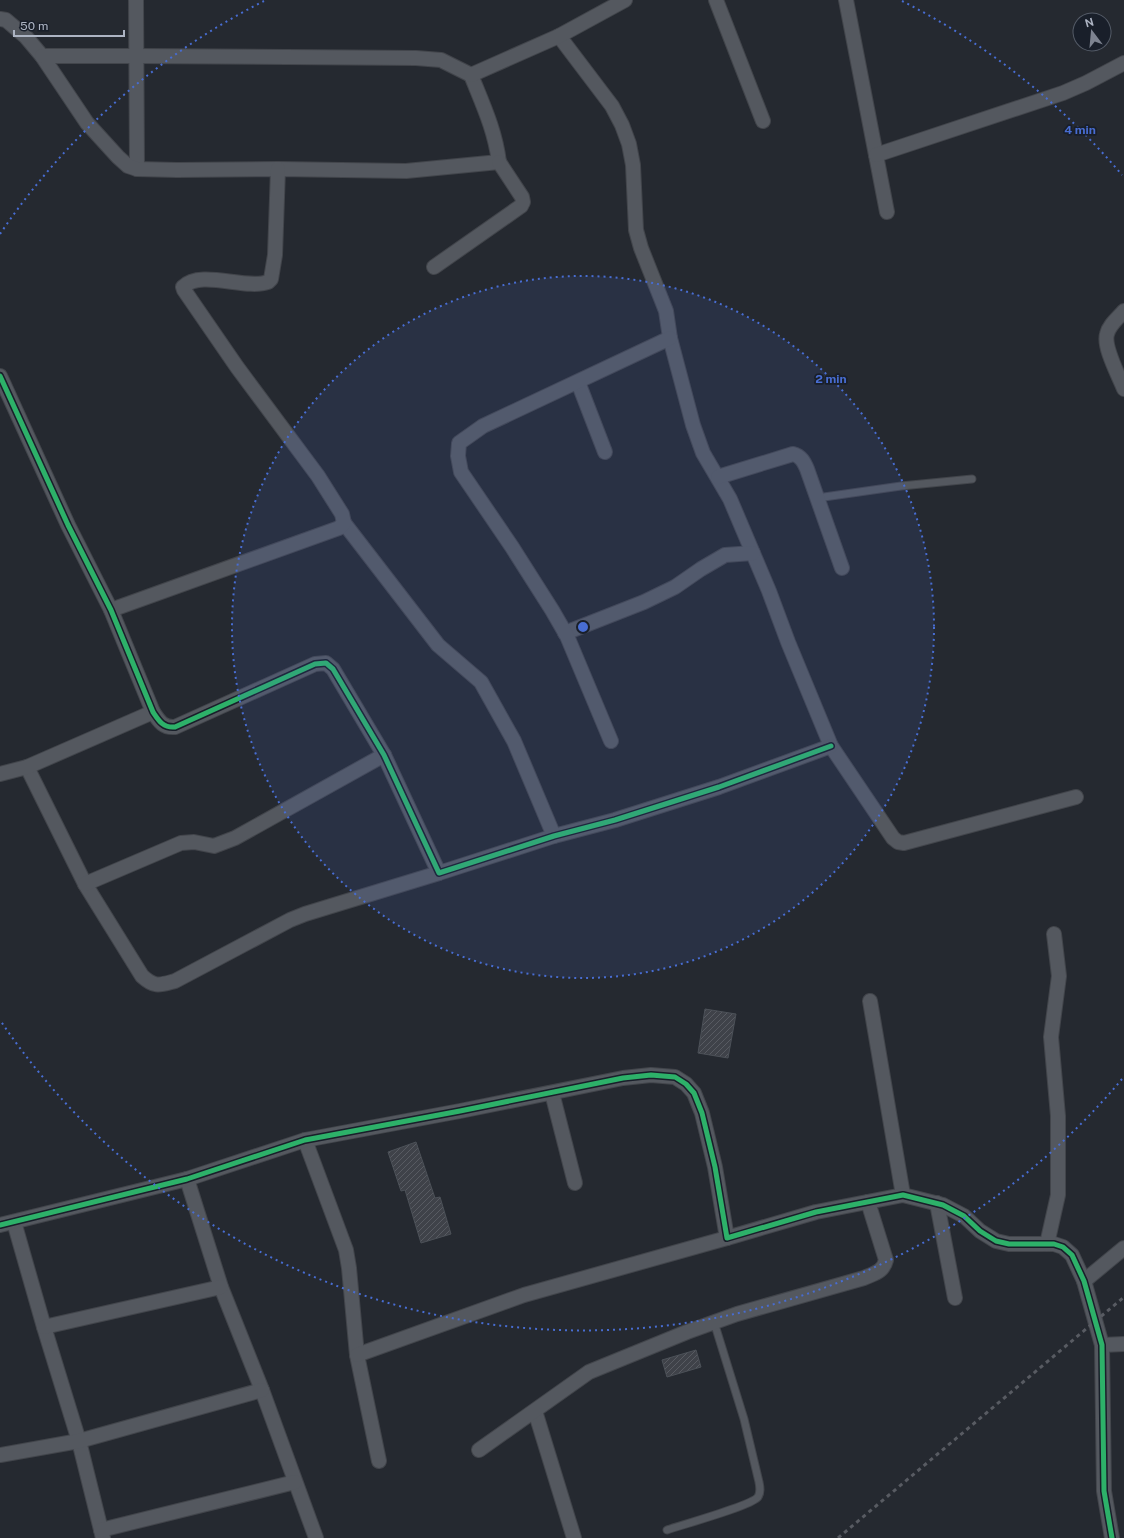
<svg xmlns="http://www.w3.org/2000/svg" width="1124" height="1538" viewBox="0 0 1124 1538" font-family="'Public Sans',sans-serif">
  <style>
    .building { fill: url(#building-hatch); stroke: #4c5158 }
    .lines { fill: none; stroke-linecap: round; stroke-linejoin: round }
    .lane-casing { stroke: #42454b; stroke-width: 9 }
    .street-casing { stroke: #42454b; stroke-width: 16 }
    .lane { stroke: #54585f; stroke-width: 7 }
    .street { stroke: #54585f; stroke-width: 14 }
    .rail { stroke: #585b62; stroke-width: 3; stroke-dasharray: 4 4; stroke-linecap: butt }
    .cycleway-casing { stroke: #191f2a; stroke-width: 8 }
    .cycleway { stroke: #2db169; stroke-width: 5 }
    .ring { fill: none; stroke: #486dd2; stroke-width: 2; stroke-dasharray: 2 4 }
    .centre { fill: #486dd2; stroke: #191f2a; stroke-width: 2 }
    .ring-label { font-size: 12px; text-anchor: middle; font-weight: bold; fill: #486dd2; stroke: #191f2a; stroke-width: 3.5; stroke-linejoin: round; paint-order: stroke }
  </style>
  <defs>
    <pattern id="building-hatch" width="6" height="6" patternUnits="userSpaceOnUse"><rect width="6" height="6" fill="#3f4249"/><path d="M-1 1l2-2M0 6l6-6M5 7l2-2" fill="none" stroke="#585b62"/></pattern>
  </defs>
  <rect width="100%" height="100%" fill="#252930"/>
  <!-- building -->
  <g class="building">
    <path d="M705 1009 736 1014 728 1058 698 1053Z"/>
    <path d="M416 1142 435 1198 440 1197 451 1234 421 1243 405 1190 401 1191 388 1152Z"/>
    <path d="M696 1350 701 1367 667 1377 662 1360Z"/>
  </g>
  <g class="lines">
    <!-- lane casing -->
    <g class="lane-casing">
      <g id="lane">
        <path d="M817 498 901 486 972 479"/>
        <path d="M667 1530C681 1525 751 1506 758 1497 761 1492 760 1487 759 1482L744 1419 714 1322"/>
      </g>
    </g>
    <!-- street casing -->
    <g class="street-casing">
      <g id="street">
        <path d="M136 0 137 169"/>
        <path d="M716 0 763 121"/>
        <path d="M846 0 887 212"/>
        <path d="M0 19 6 20 26 37 42 56 87 123 118 157 128 166 137 169 177 170 278 169 406 171 499 162C495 130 483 105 471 75"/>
        <path d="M559 36 612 106 622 125 629 144 633 165 636 230 641 248 666 311 670 338 693 425 703 453 730 499 769 591 788 642 831 746 893 838 898 842 904 843 1076 797"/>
        <path d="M42 56H137L416 58 441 60 471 75 559 36 625 0"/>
        <path d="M876 155 1063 93 1086 83 1124 63"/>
        <path d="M434 267 521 206 523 202 522 197 499 162"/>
        <path d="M1124 311C1118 318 1109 325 1107 334 1103 347 1119 376 1124 389"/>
        <path d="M0 376 68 525 111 610 153 712C159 721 163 728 175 727L315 664 326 663 333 669 384 755 439 873 554 836 615 820 719 787 831 746"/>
        <path d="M578 382 605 452"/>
        <path d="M718 477 793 454C801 456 804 462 807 469L842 568"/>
        <path d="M344 523 438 645 481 682 514 741 554 836"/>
        <path d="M111 610 339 528 344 523 342 514 318 476 237 367 184 290 183 287C201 269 245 290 268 282L271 279 275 255 278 169"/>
        <path d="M565 633 644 602 675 587 701 569 725 555 753 553"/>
        <path d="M611 741 567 636 552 610 512 547 461 472 458 456 459 443 483 426 670 338"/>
        <path d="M27 767 85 884 142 976C155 988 160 985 175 981L290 920 305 914 439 873"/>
        <path d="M0 774 27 767 153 712"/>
        <path d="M85 884 181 843 194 842 214 846 235 838 384 755"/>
        <path d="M870 1001 903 1195"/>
        <path d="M552 1093 575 1183"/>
        <path d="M305 1140 346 1250 349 1268 357 1355 379 1461"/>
        <path d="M187 1179 221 1287 262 1390 316 1538"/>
        <path d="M937 1203 955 1298"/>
        <path d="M14 1222 44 1327 79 1441 103 1538"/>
        <path d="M0 1225 187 1179 305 1140 460 1111 623 1078 651 1075 675 1077 686 1084 694 1093 702 1113 715 1167 727 1238 816 1212 903 1195 943 1205 964 1216 980 1231 996 1241 1009 1244H1054L1063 1247 1072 1255 1084 1281 1102 1345 1104 1491 1112 1538"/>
        <path d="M1047 1244 1058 1195V1116L1051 1037 1059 976 1054 934"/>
        <path d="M1084 1281 1124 1248"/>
        <path d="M44 1327 221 1287"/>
        <path d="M1102 1345 1124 1344"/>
        <path d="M357 1355 524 1295 727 1238"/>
        <path d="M535 1411 574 1538"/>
        <path d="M479 1450 589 1372 687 1332 737 1314 864 1278C875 1273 883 1272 886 1260L868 1202"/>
        <path d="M0 1455 79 1441 262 1390"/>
        <path d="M101 1530 295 1482"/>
      </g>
    </g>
    <!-- lane -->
    <use href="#lane" class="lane"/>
    <!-- street -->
    <use href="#street" class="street"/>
    <!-- rail -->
    <path class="rail" d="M838 1538 1124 1297"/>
    <!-- cycleway casing -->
    <g class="cycleway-casing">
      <g id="cycleway">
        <path d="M0 376 68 525 111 610 153 712C159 721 163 728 175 727L315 664 326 663 333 669 384 755 439 873 554 836 615 820 719 787 831 746"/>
        <path d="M0 1225 187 1179 305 1140 460 1111 623 1078 651 1075 675 1077 686 1084 694 1093 702 1113 715 1167 727 1238 816 1212 903 1195 943 1205 964 1216 980 1231 996 1241 1009 1244H1054L1063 1247 1072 1255 1084 1281 1102 1345 1104 1491 1112 1538"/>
      </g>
    </g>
    <!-- cycleway -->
    <use href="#cycleway" class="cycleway"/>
  </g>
  <!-- distance rings -->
  <circle cx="583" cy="627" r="351" fill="#486dd2" fill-opacity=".12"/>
  <g class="ring">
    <circle cx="583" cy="627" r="351"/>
    <path d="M1122 1079A703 703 0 0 1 0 1020M0 234A703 703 0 0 1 264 1M902 1A703 703 0 0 1 1122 175"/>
  </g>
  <circle cx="583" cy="627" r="6" class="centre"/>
  <g class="ring-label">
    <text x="1080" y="134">4 min</text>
    <text x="831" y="383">2 min</text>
  </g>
  <!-- north arrow -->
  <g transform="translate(1092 32) rotate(344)"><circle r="19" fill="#191f2a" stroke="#545b67"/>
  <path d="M0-3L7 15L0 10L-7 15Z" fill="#7d8390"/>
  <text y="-6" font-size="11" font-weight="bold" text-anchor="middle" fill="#adb4c3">N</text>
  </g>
  <!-- scale -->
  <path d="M14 30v6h110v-6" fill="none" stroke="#adb4c3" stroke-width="2"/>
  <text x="20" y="30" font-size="12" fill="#adb4c3" stroke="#191f2a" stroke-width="3" paint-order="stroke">50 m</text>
</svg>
